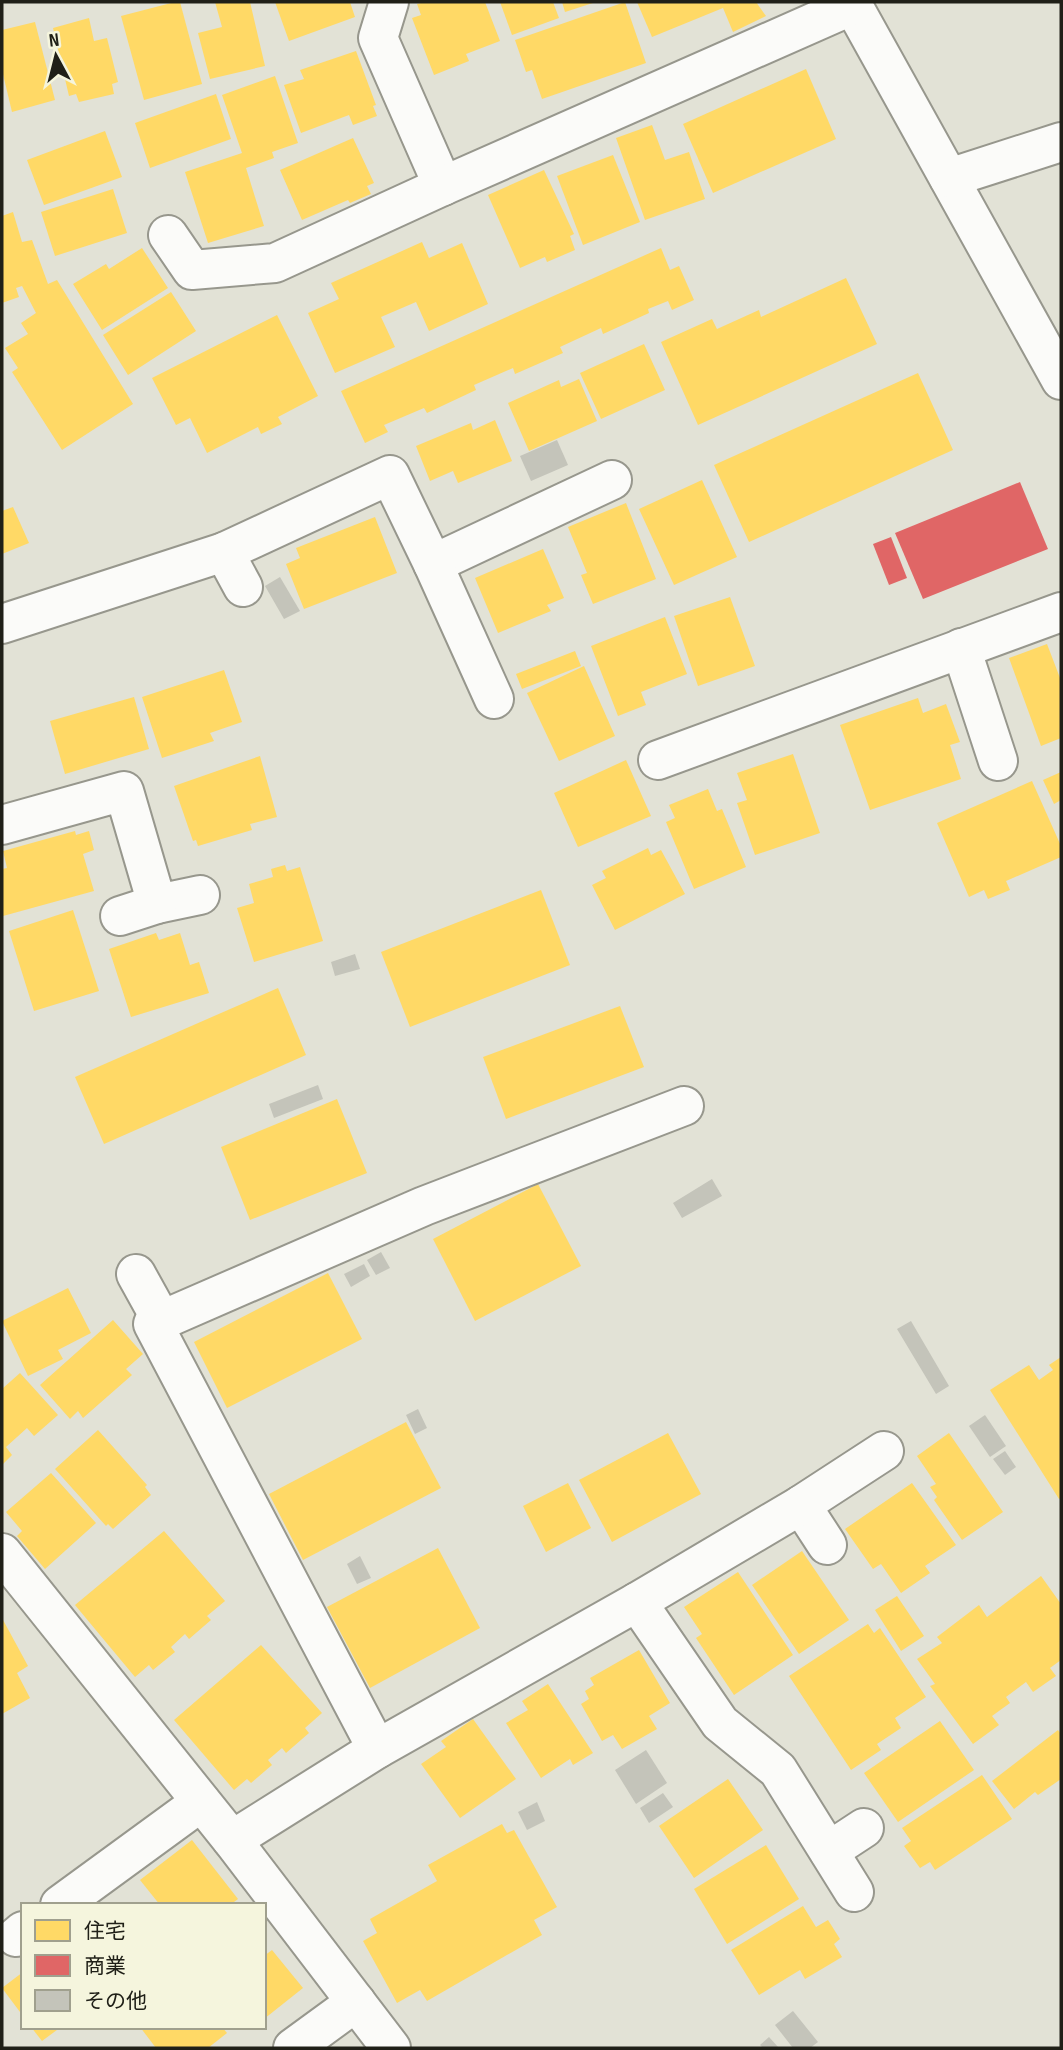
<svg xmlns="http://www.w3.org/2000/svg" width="1063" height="2050" viewBox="0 0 1063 2050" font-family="'Sofia Sans Condensed','Noto Sans JP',sans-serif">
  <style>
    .homes { fill: #ffd966 }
    .shops { fill: #e06666 }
    .building { fill: #c4c4ba }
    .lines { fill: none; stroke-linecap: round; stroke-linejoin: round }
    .minor-casing { stroke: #97978d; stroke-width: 42 }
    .minor { stroke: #fbfbf9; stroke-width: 38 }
  </style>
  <rect width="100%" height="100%" fill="#e2e2d6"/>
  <!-- homes -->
  <g class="homes">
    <path d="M175 2H180L202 84 144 100 121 16Z"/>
    <path d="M215 2H250L265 66 210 79 198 33 222 27Z"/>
    <path d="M275 2H350L355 17 289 41Z"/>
    <path d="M425 2H485L500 41 466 54 469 61 434 75 412 18 421 15 417 4Z"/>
    <path d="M500 2H553L559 18 512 35Z"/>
    <path d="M562 2H596L565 12Z"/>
    <path d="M625 2 646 63 542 99 532 70 526 72 515 40Z"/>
    <path d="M637 2H756L766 16 733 32 723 8 652 37Z"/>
    <path d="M89 18 94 41 107 38 118 82 112 84 114 94 79 102 76 94 69 96 53 28Z"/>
    <path d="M35 22 55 100 12 112 2 70V30Z"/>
    <path d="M356 51 376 105 373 106 377 116 353 125 349 115 301 133 284 85 304 79 300 70Z"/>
    <path d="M806 69 836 139 713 193 683 124Z"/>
    <path d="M275 76 298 143 272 152 274 158 246 168 264 226 208 243 185 172 242 153 222 95Z"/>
    <path d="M216 94 231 139 150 168 135 123Z"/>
    <path d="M652 125 665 160 689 152 705 199 645 220 616 138Z"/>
    <path d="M105 131 122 177 44 205 27 160Z"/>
    <path d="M353 138 374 183 367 186 371 194 350 203 348 200 302 220 280 170Z"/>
    <path d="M613 155 640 222 583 245 557 176Z"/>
    <path d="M544 170 574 234 570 236 575 250 547 262 545 257 520 268 488 195Z"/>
    <path d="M113 189 127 233 55 256 41 212Z"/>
    <path d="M13 212 22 242 32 240 48 284 57 280 133 404 62 450 12 372 18 368 5 348 28 334 21 323 36 313 22 286 16 288 19 297 2 303V216Z"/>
    <path d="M422 242 429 258 462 243 488 304 429 331 416 302 381 317 395 347 335 373 308 313 339 299 331 283Z"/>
    <path d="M142 248 168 288 102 330 73 284 106 264 109 269Z"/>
    <path d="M661 248 670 270 679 266 694 300 672 310 668 301 648 309 649 313 603 334 601 328 560 347 563 353 515 374 513 368 474 385 476 390 427 413 424 408 384 425 388 432 365 443 341 391Z"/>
    <path d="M846 278 877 344 698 425 661 342 712 319 717 329 759 310 761 317Z"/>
    <path d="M171 292 196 331 128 375 103 335Z"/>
    <path d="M277 315 318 396 278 417 282 424 261 434 258 427 207 453 190 418 176 425 152 378Z"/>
    <path d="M644 344 665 390 601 419 580 373Z"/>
    <path d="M918 373 953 450 749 542 714 465Z"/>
    <path d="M579 379 597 421 529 451 508 403 559 380 561 387Z"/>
    <path d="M495 420 512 461 458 483 453 471 430 481 416 446 471 423 473 430Z"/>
    <path d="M702 480 737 557 674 585 639 509Z"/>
    <path d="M626 503 656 579 593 604 581 575 587 573 568 527Z"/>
    <path d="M13 507 29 543 2 554V511Z"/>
    <path d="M375 517 397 573 304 609 286 564 300 558 296 548Z"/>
    <path d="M543 549 564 598 547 605 551 611 498 633 475 578Z"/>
    <path d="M730 597 755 666 698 686 674 616Z"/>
    <path d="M665 617 687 674 641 692 646 705 618 716 591 646Z"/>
    <path d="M1047 644 1060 678 1061 677V738L1041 746 1009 658Z"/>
    <path d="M575 651 581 666 522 689 516 674Z"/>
    <path d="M584 666 615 736 559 761 527 693Z"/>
    <path d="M224 670 242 722 210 733 214 741 162 758 142 697Z"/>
    <path d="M134 697 149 749 65 774 50 721Z"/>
    <path d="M918 698 923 713 946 704 960 742 950 745 961 779 870 810 840 725Z"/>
    <path d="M793 754 820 833 755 855 737 803 747 800 737 773Z"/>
    <path d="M260 756 277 817 250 824 252 830 198 846 196 840 193 841 174 786Z"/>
    <path d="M626 760 651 816 578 847 554 793Z"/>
    <path d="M1061 772V800L1054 804 1043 780Z"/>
    <path d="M1032 781 1061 846V857L1006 881 1010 890 988 899 984 890 969 897 937 823Z"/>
    <path d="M708 789 717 811 722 809 746 867 694 889 666 822 675 818 669 805Z"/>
    <path d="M75 831 76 835 89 831 94 850 83 854 94 891 3 916 2 869 7 868 3 851Z"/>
    <path d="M648 848 651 855 661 850 685 894 615 930 592 885 606 878 602 871Z"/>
    <path d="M285 865 287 871 300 867 323 941 254 962 237 908 254 903 249 884 273 877 271 869Z"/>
    <path d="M541 890 570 965 410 1027 381 952Z"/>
    <path d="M73 910 99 991 34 1011 9 931Z"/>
    <path d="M156 933 159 940 180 933 190 965 199 962 209 993 131 1017 109 949Z"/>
    <path d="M278 988 306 1055 104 1144 75 1077Z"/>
    <path d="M620 1006 644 1067 506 1119 483 1057Z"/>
    <path d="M337 1099 367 1173 250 1220 221 1147Z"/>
    <path d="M538 1184 581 1266 475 1321 433 1239Z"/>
    <path d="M328 1273 362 1339 227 1408 194 1342Z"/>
    <path d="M68 1288 91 1333 58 1350 63 1359 28 1376 2 1321Z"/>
    <path d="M113 1320 143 1354 126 1369 132 1375 83 1418 78 1411 70 1419 40 1385Z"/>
    <path d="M1061 1357V1498L1059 1499 990 1390 1029 1365 1039 1380 1053 1370 1049 1365Z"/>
    <path d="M20 1373 58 1415 34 1436 27 1428 6 1447 12 1455 2 1465V1389Z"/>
    <path d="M406 1422 441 1488 303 1560 269 1494Z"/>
    <path d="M98 1430 147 1485 145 1487 151 1495 113 1529 108 1524 106 1526 55 1469Z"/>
    <path d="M668 1433 701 1494 612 1542 579 1480Z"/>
    <path d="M949 1433 1003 1512 962 1540 934 1500 937 1497 930 1487 936 1484 917 1456Z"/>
    <path d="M51 1473 96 1523 45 1569 17 1536 22 1531 6 1512Z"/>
    <path d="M568 1483 591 1528 546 1552 523 1506Z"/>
    <path d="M912 1483 956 1545 925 1566 930 1573 901 1593 881 1564 873 1569 845 1529Z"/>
    <path d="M164 1531 225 1601 207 1616 211 1620 189 1639 185 1634 171 1647 175 1652 153 1670 149 1665 135 1677 75 1605Z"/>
    <path d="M438 1548 480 1628 370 1688 327 1607Z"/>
    <path d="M802 1551 849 1620 799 1654 752 1585Z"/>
    <path d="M738 1572 793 1655 734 1695 696 1638 702 1634 684 1607Z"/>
    <path d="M1041 1576 1061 1604V1660L1050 1668 1056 1676 1033 1692 1026 1682 1006 1697 1010 1703 992 1716 999 1725 973 1744 930 1686 935 1684 917 1659 942 1643 937 1637 979 1605 987 1617Z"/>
    <path d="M897 1596 924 1636 901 1651 875 1610Z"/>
    <path d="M2 1618 28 1666 17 1673 30 1698 2 1714Z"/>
    <path d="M868 1624 874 1633 880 1628 926 1697 895 1718 901 1728 877 1744 881 1750 851 1770 789 1676Z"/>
    <path d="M261 1645 322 1713 305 1728 309 1733 286 1753 282 1748 268 1760 272 1765 251 1783 247 1779 234 1790 174 1720Z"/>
    <path d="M639 1650 670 1703 649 1716 657 1729 622 1749 613 1735 602 1741 581 1704 589 1699 585 1691 594 1685 590 1678Z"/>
    <path d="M548 1684 593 1753 573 1765 570 1759 541 1778 506 1723 528 1710 522 1701Z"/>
    <path d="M473 1719 516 1779 460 1818 421 1764 446 1747 441 1741Z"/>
    <path d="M940 1721 974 1770 898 1822 864 1773Z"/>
    <path d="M1058 1730 1061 1734V1779L1038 1795 1035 1792 1014 1809 992 1781Z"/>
    <path d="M982 1775 1012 1819 935 1870 930 1862 920 1868 904 1846 911 1841 902 1828Z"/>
    <path d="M728 1779 763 1830 694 1878 659 1826Z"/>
    <path d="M502 1824 507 1833 514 1830 557 1907 534 1920 542 1935 427 2001 420 1990 397 2003 363 1941 377 1933 370 1919 437 1881 428 1865Z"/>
    <path d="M192 1840 238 1899 230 1905H160L140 1880Z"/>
    <path d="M766 1845 799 1899 727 1944 694 1889Z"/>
    <path d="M803 1906 816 1927 828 1920 840 1939 834 1944 842 1957 805 1979 800 1970 759 1995 731 1950Z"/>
    <path d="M272 1950 303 1988 264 2019V1956Z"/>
    <path d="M23 1972V2016L2 1988Z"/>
    <path d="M31 2027H61L42 2041Z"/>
    <path d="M140 2027H222L227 2033 208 2048H156Z"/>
  </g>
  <!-- shops -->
  <g class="shops">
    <path d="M1020 482 1048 549 923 599 895 533Z"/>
    <path d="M891 537 907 578 889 585 873 544Z"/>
  </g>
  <!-- building -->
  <g class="building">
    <path d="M557 440 568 465 531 481 520 456Z"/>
    <path d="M280 577 300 611 284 619 265 586Z"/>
    <path d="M355 954 360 969 335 976 331 962Z"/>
    <path d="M318 1085 323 1099 274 1118 269 1104Z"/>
    <path d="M712 1179 722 1196 682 1218 673 1203Z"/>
    <path d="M381 1252 390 1268 376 1275 367 1260Z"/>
    <path d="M364 1264 370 1276 351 1287 344 1274Z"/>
    <path d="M911 1321 949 1386 936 1394 897 1329Z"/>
    <path d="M418 1409 427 1428 415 1434 406 1415Z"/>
    <path d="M985 1415 1006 1446 990 1457 969 1426Z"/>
    <path d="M1005 1451 1016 1467 1005 1475 993 1459Z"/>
    <path d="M360 1556 371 1578 357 1584 347 1564Z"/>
    <path d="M646 1750 667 1783 636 1804 615 1770Z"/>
    <path d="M663 1793 673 1807 649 1823 640 1808Z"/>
    <path d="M537 1802 545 1821 527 1830 518 1812Z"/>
    <path d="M793 2011 818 2042 810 2048H793L775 2025Z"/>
    <path d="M769 2037 779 2048H763L760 2045Z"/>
  </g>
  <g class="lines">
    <!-- minor casing -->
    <g class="minor-casing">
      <g id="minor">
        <path d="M389 2 378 38 443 186"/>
        <path d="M851 2 1061 380"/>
        <path d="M949 178 1061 142"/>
        <path d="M168 235 192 270 275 263 443 186 853 5"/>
        <path d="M224 552 243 587"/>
        <path d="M433 564 612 480"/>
        <path d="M2 624 224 552 390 475 433 564 494 699"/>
        <path d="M961 648 998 761"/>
        <path d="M658 760 1061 612"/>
        <path d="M2 825 124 791 157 904 200 895"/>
        <path d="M120 916 157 904"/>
        <path d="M136 1274 162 1321"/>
        <path d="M801 1505 827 1545"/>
        <path d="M2 1553 232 1840 391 2048"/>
        <path d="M637 1602 720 1723 778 1770 854 1892"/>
        <path d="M377 1749 153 1324 424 1206 684 1106"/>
        <path d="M232 1840 377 1749 637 1602 801 1505 884 1451"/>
        <path d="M829 1851 864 1828"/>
        <path d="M60 1905 201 1802"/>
        <path d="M16 1937 23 1931"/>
        <path d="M293 2048 356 2002"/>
      </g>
    </g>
    <!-- minor -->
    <use href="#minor" class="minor"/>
  </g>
  <!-- border -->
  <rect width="1063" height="2050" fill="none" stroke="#202018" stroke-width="7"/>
  <!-- legend -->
  <rect x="21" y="1903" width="245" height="126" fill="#f5f5dd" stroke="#a0a08e" stroke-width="2"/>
  <rect x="35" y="1920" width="35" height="21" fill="#ffd966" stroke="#a0a08e" stroke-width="2"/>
  <text x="84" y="1938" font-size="21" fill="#202018">住宅</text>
  <rect x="35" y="1955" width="35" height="21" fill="#e06666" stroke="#a0a08e" stroke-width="2"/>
  <text x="84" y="1973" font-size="21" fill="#202018">商業</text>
  <rect x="35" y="1990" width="35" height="21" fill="#c4c4ba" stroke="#a0a08e" stroke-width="2"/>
  <text x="84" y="2008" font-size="21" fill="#202018">その他</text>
  <!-- north arrow -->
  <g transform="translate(56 56) rotate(353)" stroke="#f5f5dd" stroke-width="5" paint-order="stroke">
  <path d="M0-5L12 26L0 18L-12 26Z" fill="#202018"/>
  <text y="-10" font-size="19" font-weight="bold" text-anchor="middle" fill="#202018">N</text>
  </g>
</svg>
